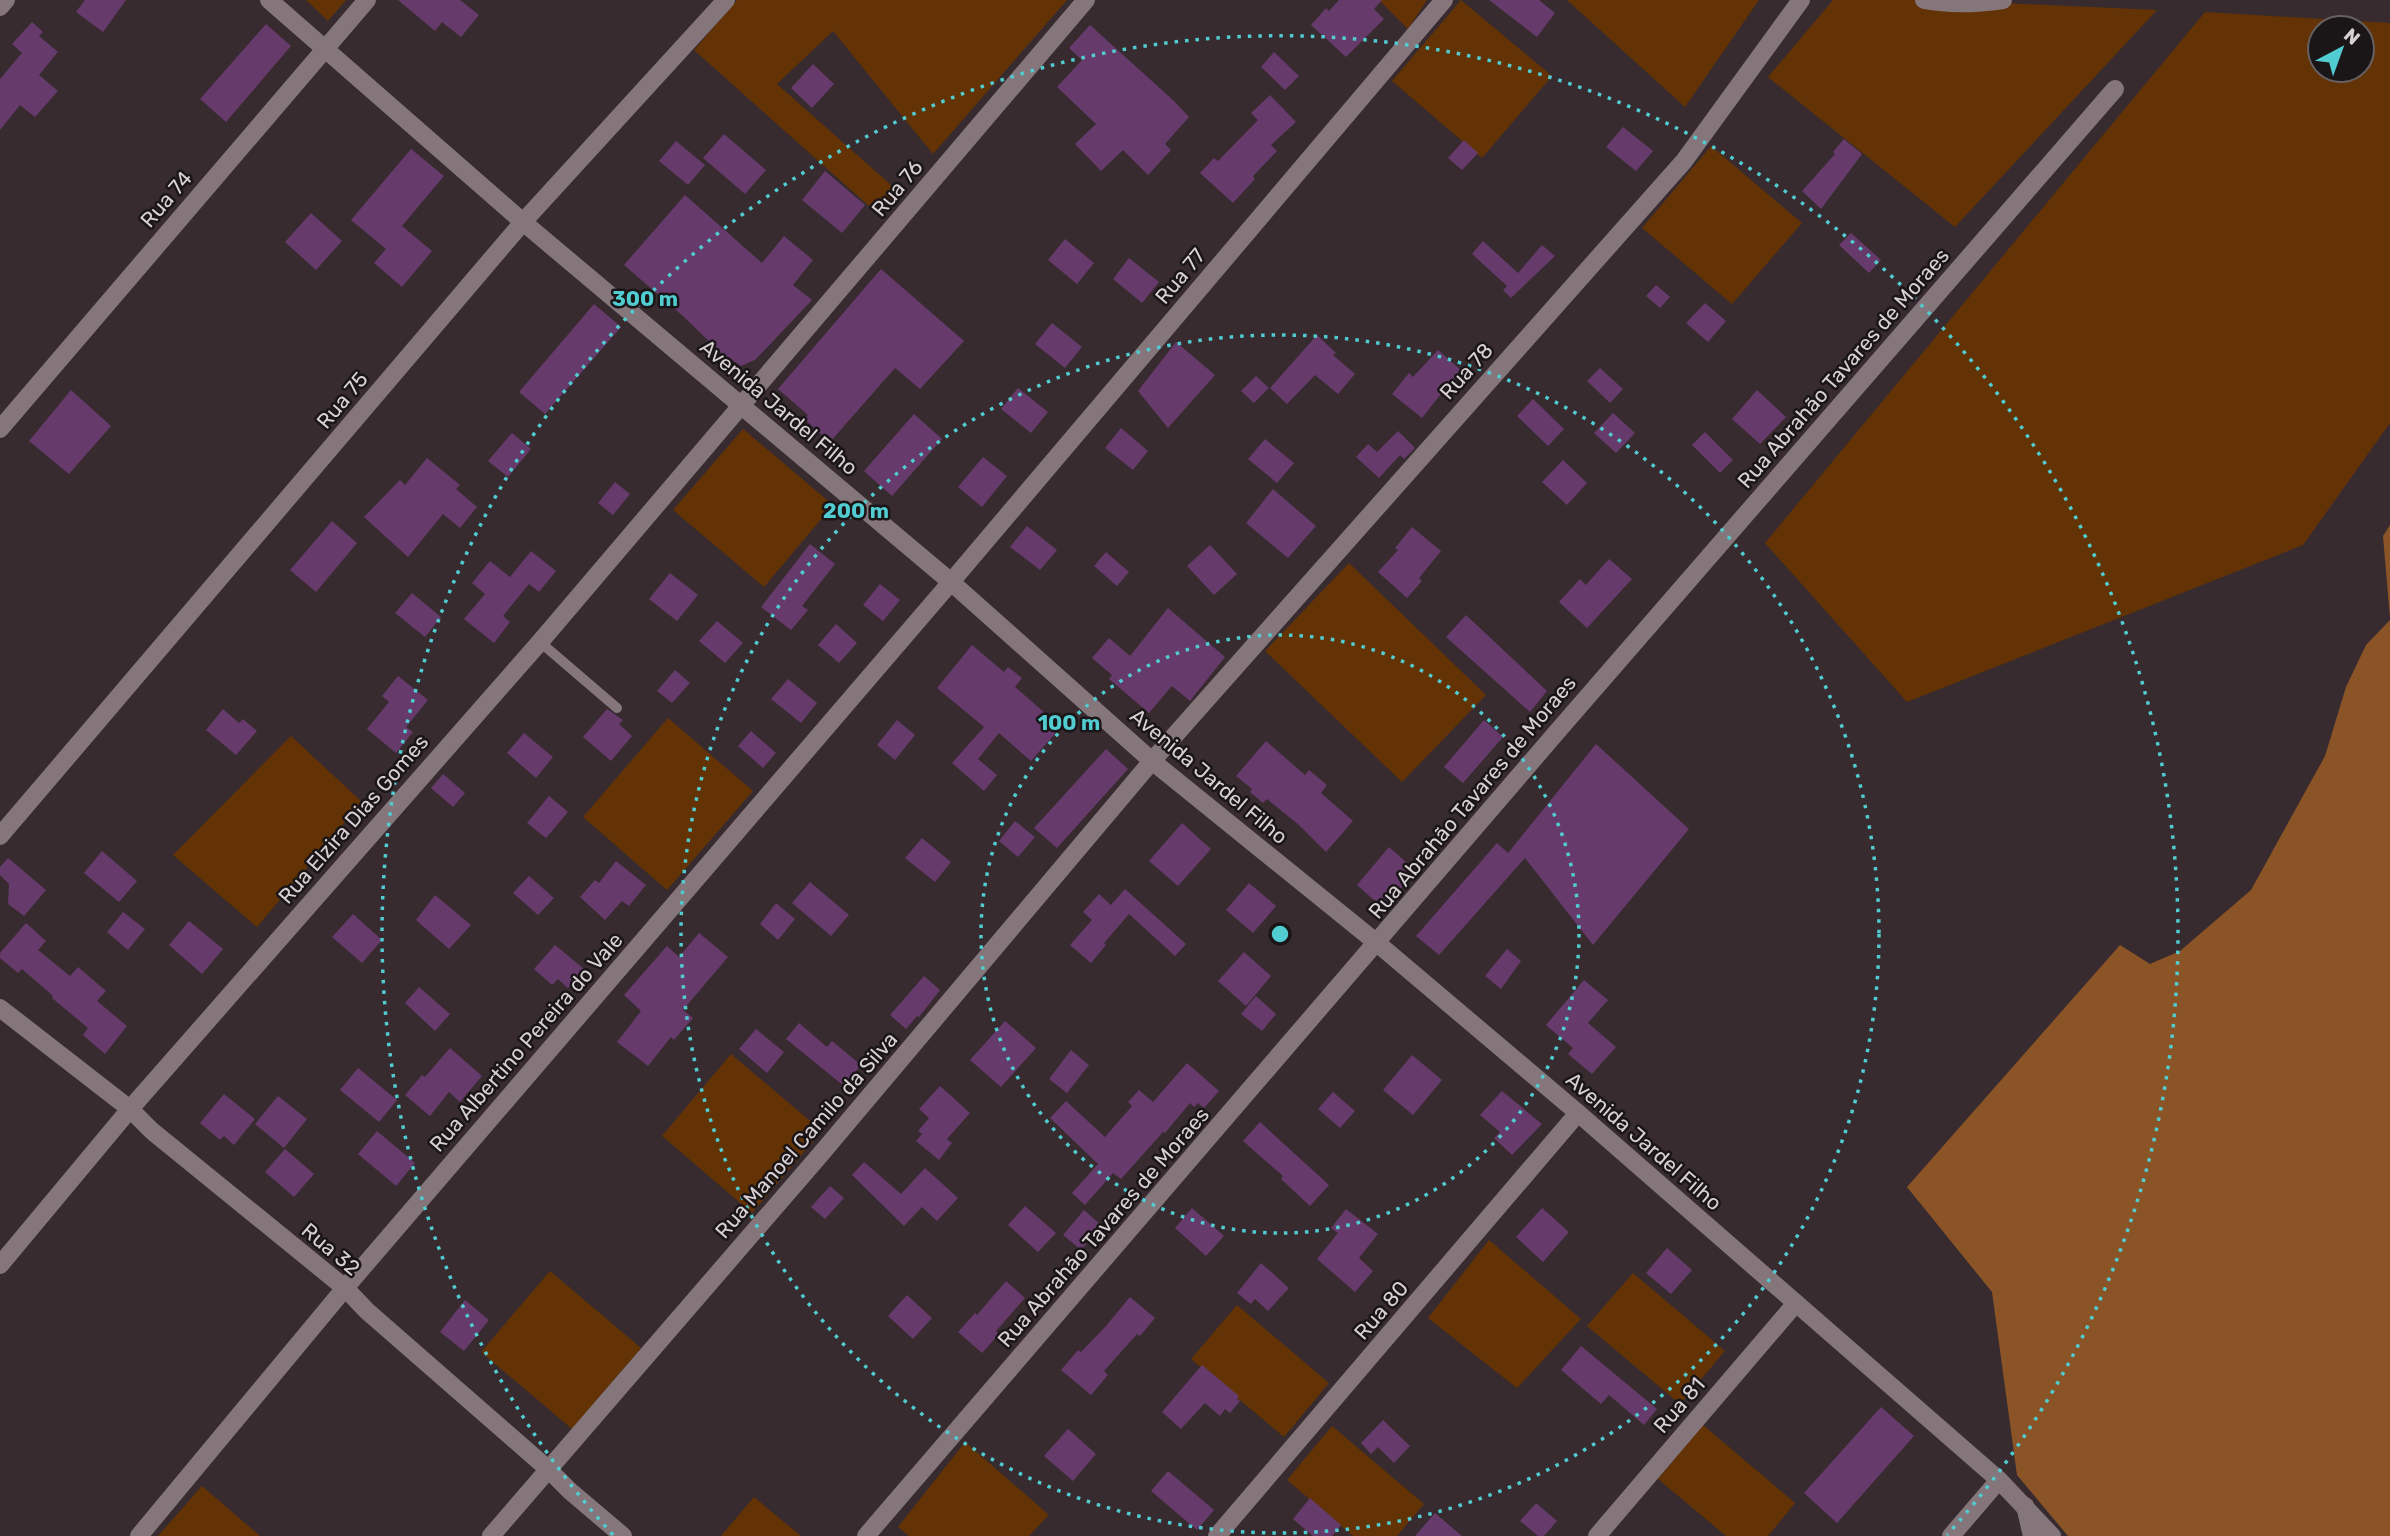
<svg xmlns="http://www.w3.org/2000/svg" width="2390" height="1536" viewBox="0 0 2390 1536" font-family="Rubik,sans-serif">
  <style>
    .green { fill: #633305; fill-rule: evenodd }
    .forest { fill: #8b5427 }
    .building { fill: #663a6b }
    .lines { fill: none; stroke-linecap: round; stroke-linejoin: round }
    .service { stroke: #84767b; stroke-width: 10 }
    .minor { stroke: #84767b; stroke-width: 18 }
    .secondary { stroke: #84767b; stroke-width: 18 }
    .ring { fill: none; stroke: #51ccd1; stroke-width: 3.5; stroke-dasharray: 3.5 7 }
    .labels { text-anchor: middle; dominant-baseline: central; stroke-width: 5; stroke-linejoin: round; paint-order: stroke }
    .street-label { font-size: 21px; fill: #d8d0d3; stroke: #1a1517 }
    .centre { fill: #51ccd1; stroke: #1a1517; stroke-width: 3.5 }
    .ring-label { font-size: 21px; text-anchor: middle; font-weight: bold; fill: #51ccd1; stroke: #1a1517; stroke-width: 5; stroke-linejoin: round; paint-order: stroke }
  </style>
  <rect width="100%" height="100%" fill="#372b2f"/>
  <!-- green -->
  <g class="green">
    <path d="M306 0H346L328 21Z"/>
    <path d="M737 0H1067L933 154 833 31 777 84 899 192 879 215 694 50Z"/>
    <path d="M1379 0H1427L1408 29Z"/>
    <path d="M1461 0 1552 76 1482 158 1392 81Z"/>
    <path d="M1567 0H1759L1685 107Z"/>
    <path d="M1833 0H1937L2157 10 1955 227 1768 77Z"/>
    <path d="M2205 12 2390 23V423L2303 545 1907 702 1765 543ZM2320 28H2362V70H2320Z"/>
    <path d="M1711 146 1802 223 1732 304 1642 228Z"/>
    <path d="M743 429 833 505 764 587 673 510Z"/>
    <path d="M1349 563 1486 695 1402 782 1265 651Z"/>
    <path d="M668 718 753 791 667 890 583 817Z"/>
    <path d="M291 736 362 802 257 927 173 855Z"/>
    <path d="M731 1054 822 1131 752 1213 662 1136Z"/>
    <path d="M1489 1240 1581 1319 1517 1388 1428 1318Z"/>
    <path d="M550 1271 641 1348 572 1429 481 1352Z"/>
    <path d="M1633 1273 1725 1351 1680 1404 1587 1326Z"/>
    <path d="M1237 1305 1329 1383 1284 1437 1191 1359Z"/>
    <path d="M1703 1425 1795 1503 1768 1536H1726L1658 1479Z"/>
    <path d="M1332 1426 1424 1504 1397 1536H1353L1287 1480Z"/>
    <path d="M965 1442 1049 1515 1029 1536H909L898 1527Z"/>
    <path d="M202 1486 260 1536H158Z"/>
    <path d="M754 1497 801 1536H721Z"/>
  </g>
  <!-- forest -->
  <g class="forest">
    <path d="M2390 525V618L2383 536Z"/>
    <path d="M2390 620V1536H2068L2017 1475 1992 1292 1907 1187 2120 945 2150 964 2180 951 2251 890 2325 756 2346 687 2366 645Z"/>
  </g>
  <!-- building -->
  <g class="building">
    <path d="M85 0H126L103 32 76 12Z"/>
    <path d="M398 0H460L479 15 461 37 442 22 435 31Z"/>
    <path d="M1339 0H1382L1374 9 1384 19 1346 57 1311 25 1326 8 1329 11Z"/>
    <path d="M1489 0H1539L1555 13 1537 37Z"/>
    <path d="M32 22 43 32 39 36 58 52 39 75 58 91 35 117 20 105 0 130V79L22 53 12 44Z"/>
    <path d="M266 24 291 46 226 122 200 99Z"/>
    <path d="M1090 25 1174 101 1189 117 1165 144 1171 150 1148 175 1123 150 1101 171 1075 144 1096 124 1057 87 1082 60 1069 48Z"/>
    <path d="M1274 52 1299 76 1285 90 1261 67Z"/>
    <path d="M813 64 834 84 812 108 791 88Z"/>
    <path d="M1270 95 1296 122 1271 145 1277 151 1253 176 1255 179 1233 203 1200 173 1214 158 1218 161 1258 120 1251 113Z"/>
    <path d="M1623 127 1653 151 1636 171 1606 147Z"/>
    <path d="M724 134 766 170 745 194 703 158Z"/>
    <path d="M1844 139 1862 154 1821 209 1802 191 1835 154 1833 152Z"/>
    <path d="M1464 140 1478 153 1462 170 1448 158Z"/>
    <path d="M676 141 705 165 688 185 659 161Z"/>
    <path d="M411 149 444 176 402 226 432 251 402 287 374 263 386 249 351 220Z"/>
    <path d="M825 171 865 205 842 233 802 200Z"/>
    <path d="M685 195 762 263 784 236 813 260 793 285 812 300 755 360 741 366 720 352 684 317 624 265Z"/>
    <path d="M311 213 342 241 316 270 285 242Z"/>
    <path d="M1851 233 1881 260 1869 273 1839 245Z"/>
    <path d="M1065 239 1094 263 1077 284 1048 260Z"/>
    <path d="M1483 241 1518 273 1542 245 1555 256 1511 298 1503 290 1507 286 1472 254Z"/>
    <path d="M1129 258 1159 282 1142 303 1113 279Z"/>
    <path d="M881 269 964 341 920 389 895 368 830 442 804 419 808 415 778 389Z"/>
    <path d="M1656 285 1670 297 1660 308 1646 296Z"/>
    <path d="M1705 303 1726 321 1708 342 1686 323Z"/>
    <path d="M594 304 621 327 545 414 519 392Z"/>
    <path d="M1052 323 1082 347 1065 368 1035 344Z"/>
    <path d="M1317 335 1336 353 1333 355 1355 374 1338 394 1315 375 1287 404 1270 388Z"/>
    <path d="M1176 342 1215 375 1168 428 1138 391Z"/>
    <path d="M1438 350 1463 372 1456 380 1458 381 1447 393 1444 390 1422 418 1392 394 1409 373 1413 377Z"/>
    <path d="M1600 368 1623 389 1610 403 1587 381Z"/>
    <path d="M1256 376 1269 388 1254 403 1241 391Z"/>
    <path d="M1018 388 1048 412 1031 433 1001 409Z"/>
    <path d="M71 390 111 426 69 474 29 441Z"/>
    <path d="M1757 390 1786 417 1760 444 1732 419Z"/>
    <path d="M1533 399 1564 429 1548 446 1517 416Z"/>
    <path d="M1613 413 1635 433 1616 453 1594 433Z"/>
    <path d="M914 414 942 439 892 496 864 471Z"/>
    <path d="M1121 428 1148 451 1133 470 1105 448Z"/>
    <path d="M1398 431 1415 448 1404 459 1400 455 1379 478 1356 457 1368 444 1377 452Z"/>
    <path d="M1705 432 1733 460 1720 473 1692 445Z"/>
    <path d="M512 433 531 449 508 477 488 461Z"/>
    <path d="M1265 439 1294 463 1277 483 1248 459Z"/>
    <path d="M983 457 1007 476 982 507 958 487Z"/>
    <path d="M427 458 460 485 456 489 477 507 460 528 443 514 408 557 364 517 400 480 405 485Z"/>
    <path d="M1563 460 1587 483 1567 505 1542 482Z"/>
    <path d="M615 482 630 494 613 515 598 503Z"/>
    <path d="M1273 489 1316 526 1288 558 1246 523Z"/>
    <path d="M332 521 357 543 316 592 290 570Z"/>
    <path d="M1027 526 1057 550 1040 570 1010 547Z"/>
    <path d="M1412 527 1441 551 1419 578 1422 581 1407 598 1378 572 1398 550 1395 548Z"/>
    <path d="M810 544 835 564 802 606 808 610 791 630 761 607Z"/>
    <path d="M1210 545 1237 574 1214 595 1187 566Z"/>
    <path d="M531 551 556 571 539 592 529 584 503 616 510 622 494 643 464 619 485 594 472 583 490 561 510 577Z"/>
    <path d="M1106 552 1129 572 1117 586 1094 566Z"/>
    <path d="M1609 559 1632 579 1587 628 1559 602 1580 579 1586 585Z"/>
    <path d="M670 573 698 595 677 621 649 599Z"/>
    <path d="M880 584 900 600 883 621 863 605Z"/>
    <path d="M412 593 441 617 425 637 395 613Z"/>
    <path d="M1168 608 1225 657 1190 701 1172 686 1149 713 1109 679 1112 675 1092 658 1109 638 1130 656Z"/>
    <path d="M1466 615 1547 691 1530 712 1446 637Z"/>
    <path d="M717 621 743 643 725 663 699 641Z"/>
    <path d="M836 624 857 643 839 663 818 645Z"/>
    <path d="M972 645 1004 672 1008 667 1022 678 1015 687 1061 727 1031 761 999 733 978 759 997 775 984 791 952 763 984 727 937 688Z"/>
    <path d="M675 670 690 683 672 703 657 691Z"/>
    <path d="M398 676 428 700 406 727 413 732 396 753 367 729 389 702 382 696Z"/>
    <path d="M788 679 817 703 801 723 771 699Z"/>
    <path d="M223 709 239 723 243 719 257 731 236 755 206 730Z"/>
    <path d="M607 709 623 720 619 724 632 736 611 761 583 737Z"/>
    <path d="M897 720 915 735 895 760 877 745Z"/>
    <path d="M1484 720 1503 737 1463 783 1444 767Z"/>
    <path d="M751 731 776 753 763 768 738 746Z"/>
    <path d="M524 733 553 757 536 778 507 753Z"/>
    <path d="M1266 741 1305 775 1309 770 1327 785 1321 793 1353 821 1326 852 1299 825 1267 799 1263 803 1250 792 1252 789 1236 776Z"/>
    <path d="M1596 744 1689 829 1593 945 1525 858 1439 955 1416 936 1497 843 1508 853Z"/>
    <path d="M1106 749 1128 769 1057 848 1034 828Z"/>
    <path d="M443 774 465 793 453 807 431 788Z"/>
    <path d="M549 796 568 812 546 838 527 823Z"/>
    <path d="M1015 821 1035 837 1018 857 999 841Z"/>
    <path d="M1182 823 1211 849 1178 886 1149 861Z"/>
    <path d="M922 838 951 862 935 882 905 858Z"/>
    <path d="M1389 847 1416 871 1384 909 1357 885Z"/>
    <path d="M102 851 137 881 119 902 84 873Z"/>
    <path d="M8 858 46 890 24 916 8 904 9 884 0 875V867Z"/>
    <path d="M616 861 646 885 629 906 622 901 605 920 580 897 595 880 599 883Z"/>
    <path d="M529 876 554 898 538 915 513 893Z"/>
    <path d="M810 882 849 915 831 936 792 903Z"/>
    <path d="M1249 883 1276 906 1253 933 1226 910Z"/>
    <path d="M1125 889 1186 944 1175 956 1129 914 1104 943 1106 945 1091 963 1070 945 1092 920 1083 912 1099 894 1111 905Z"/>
    <path d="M435 895 471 925 449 949 416 920Z"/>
    <path d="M776 903 795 919 778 940 760 924Z"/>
    <path d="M123 912 145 929 128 950 107 932Z"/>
    <path d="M353 914 382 940 362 963 332 937Z"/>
    <path d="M189 921 223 949 202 974 169 945Z"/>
    <path d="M26 923 46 941 38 950 70 976 78 967 106 991 97 1001 127 1026 105 1054 83 1035 88 1028 52 998 53 996 22 969 18 973 0 958V953Z"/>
    <path d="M699 933 728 957 683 1010 693 1018 674 1040 671 1037 648 1066 617 1042 641 1011 624 995 667 946 679 957Z"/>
    <path d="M555 945 584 969 568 988 558 979 552 985 534 969Z"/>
    <path d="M1507 949 1521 961 1501 989 1485 976Z"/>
    <path d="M1244 952 1271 976 1246 1006 1218 981Z"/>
    <path d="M924 976 940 990 919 1017 917 1016 906 1029 890 1015Z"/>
    <path d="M1584 980 1608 1000 1588 1023 1616 1047 1592 1074 1568 1054 1573 1048 1546 1025Z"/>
    <path d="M419 987 450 1014 435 1031 405 1003Z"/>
    <path d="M1256 996 1276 1014 1262 1031 1241 1014Z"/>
    <path d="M1005 1021 1036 1048 1001 1087 970 1060Z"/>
    <path d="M799 1023 827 1047 832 1041 861 1065 844 1086 786 1039Z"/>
    <path d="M756 1029 784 1052 767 1073 739 1049Z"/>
    <path d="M450 1048 482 1076 460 1102 449 1092 430 1116 405 1095 422 1075 425 1077Z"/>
    <path d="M1071 1050 1089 1065 1067 1093 1049 1079Z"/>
    <path d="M1412 1055 1442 1080 1413 1115 1383 1090Z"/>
    <path d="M1187 1063 1219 1091 1204 1108 1198 1103 1194 1107 1190 1103 1165 1133 1163 1132 1121 1179 1113 1173 1085 1205 1072 1193 1098 1164 1050 1118 1066 1101 1105 1137 1132 1106 1128 1102 1139 1090 1153 1102Z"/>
    <path d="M358 1068 397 1100 379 1122 340 1090Z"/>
    <path d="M940 1086 970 1113 947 1139 952 1143 939 1160 916 1141 922 1134 918 1131 929 1118 919 1109Z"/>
    <path d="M1502 1091 1542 1124 1512 1155 1494 1138 1500 1132 1480 1115Z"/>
    <path d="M1333 1092 1355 1111 1340 1128 1318 1109Z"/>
    <path d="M224 1094 255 1119 234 1145 224 1136 220 1140 200 1123Z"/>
    <path d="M278 1096 307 1119 284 1148 255 1124Z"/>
    <path d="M1260 1122 1329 1185 1310 1206 1281 1179 1283 1176 1243 1141Z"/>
    <path d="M377 1131 415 1163 396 1186 358 1154Z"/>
    <path d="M285 1149 314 1174 294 1197 265 1172Z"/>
    <path d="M864 1162 901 1194 925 1168 958 1198 937 1221 922 1207 904 1226 852 1175Z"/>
    <path d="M830 1186 844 1198 825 1219 811 1207Z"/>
    <path d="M1025 1206 1056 1233 1038 1252 1008 1225Z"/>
    <path d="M1192 1208 1224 1236 1206 1256 1175 1228Z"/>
    <path d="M1542 1208 1569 1232 1543 1262 1516 1237Z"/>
    <path d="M1346 1209 1378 1234 1359 1258 1373 1271 1355 1292 1317 1259 1338 1233 1331 1228Z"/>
    <path d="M1084 1210 1102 1226 1081 1250 1063 1235Z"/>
    <path d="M1667 1248 1692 1270 1671 1294 1646 1273Z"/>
    <path d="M1261 1263 1289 1288 1268 1311 1255 1299 1251 1304 1237 1293Z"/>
    <path d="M1006 1281 1025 1298 996 1331 999 1334 982 1353 958 1332 975 1313 977 1315Z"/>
    <path d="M907 1295 932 1318 913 1339 888 1316Z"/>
    <path d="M1130 1297 1155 1318 1140 1336 1137 1334 1104 1371 1108 1375 1091 1395 1061 1370 1078 1350 1081 1352 1105 1327Z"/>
    <path d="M465 1300 489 1320 464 1351 440 1332Z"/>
    <path d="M1581 1346 1657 1409 1644 1425 1609 1395 1601 1404 1561 1370Z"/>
    <path d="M1202 1365 1239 1396 1237 1399 1240 1401 1230 1413 1225 1409 1220 1416 1205 1403 1181 1429 1162 1412Z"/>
    <path d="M1881 1407 1914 1436 1837 1523 1804 1493Z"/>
    <path d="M1383 1420 1410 1446 1394 1463 1378 1447 1371 1454 1361 1443Z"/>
    <path d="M1068 1429 1096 1454 1073 1481 1044 1456Z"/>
    <path d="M1168 1471 1214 1510 1197 1530 1151 1491Z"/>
    <path d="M1310 1498 1341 1525 1332 1536H1313L1293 1519Z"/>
    <path d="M1536 1503 1557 1521 1544 1536H1538L1520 1521Z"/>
    <path d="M1435 1513 1462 1536H1415Z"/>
  </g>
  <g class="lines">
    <!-- service -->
    <path class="service" d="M540 642 617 708"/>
    <!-- minor -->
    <g class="minor">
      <path d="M1924 0C1951 5 1976 4 2003 0"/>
      <path d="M0 7 6 0"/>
      <path d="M0 429 367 0"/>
      <path d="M0 836 523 222 726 0"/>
      <path d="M0 1265 130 1109 540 642 1086 0"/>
      <path d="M2025 1506 2032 1536"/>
      <path d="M139 1536 345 1288 951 582 1444 0"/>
      <path d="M491 1536 820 1155 1152 761 1684 161 1801 0"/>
      <path d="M866 1536 1556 733 2115 89"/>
      <path d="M1217 1536 1578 1113"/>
      <path d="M1597 1536 1796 1303"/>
      <path d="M1951 1536 1999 1480"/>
    </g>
    <!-- secondary -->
    <g class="secondary">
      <path d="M269 0 523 222 951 582 1152 761 1377 943 1578 1113 1999 1480 2052 1536"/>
      <path d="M0 1008 130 1109 152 1131 345 1288 367 1311 548 1469 570 1491 623 1536"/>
    </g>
  </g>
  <!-- distance rings -->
  <g class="ring">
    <circle cx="1280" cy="934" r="299"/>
    <circle cx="1280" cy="934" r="599"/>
    <path d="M613 1535A898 898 0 1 1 1947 1535"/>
  </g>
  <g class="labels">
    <!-- street labels -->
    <g class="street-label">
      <text transform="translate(897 188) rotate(-50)">Rua 76</text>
      <text transform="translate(166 199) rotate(-49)">Rua 74</text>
      <text transform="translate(1180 276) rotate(-50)">Rua 77</text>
      <text transform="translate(1843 368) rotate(-49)">Rua Abrahão Tavares de Moraes</text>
      <text transform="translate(1466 371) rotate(-48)">Rua 78</text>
      <text transform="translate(342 400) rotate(-50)">Rua 75</text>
      <text transform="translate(779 407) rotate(40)">Avenida Jardel Filho</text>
      <text transform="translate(1209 776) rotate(40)">Avenida Jardel Filho</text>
      <text transform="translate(1472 797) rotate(-50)">Rua Abrahão Tavares de Moraes</text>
      <text transform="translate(353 819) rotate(-49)">Rua Elzira Dias Gomes</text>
      <text transform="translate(526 1042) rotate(-49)">Rua Albertino Pereira do Vale</text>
      <text transform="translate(806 1135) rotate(-49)">Rua Manoel Camilo da Silva</text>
      <text transform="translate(1644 1141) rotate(41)">Avenida Jardel Filho</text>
      <text transform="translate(1103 1227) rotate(-49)">Rua Abrahão Tavares de Moraes</text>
      <text transform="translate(331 1249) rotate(40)">Rua 32</text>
      <text transform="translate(1381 1310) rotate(-49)">Rua 80</text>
      <text transform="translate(1679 1405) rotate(-49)">Rua 81</text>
    </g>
  </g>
  <circle cx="1280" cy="934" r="10" class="centre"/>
  <g class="ring-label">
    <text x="645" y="306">300 m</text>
    <text x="856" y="518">200 m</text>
    <text x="1069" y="730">100 m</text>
  </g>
  <!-- north arrow -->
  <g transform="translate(2341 49) rotate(41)"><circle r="33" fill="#1a1517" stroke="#666062" stroke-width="2"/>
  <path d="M0-5L12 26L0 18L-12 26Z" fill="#51ccd1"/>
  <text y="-10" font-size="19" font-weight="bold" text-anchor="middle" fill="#d8d0d3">N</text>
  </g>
</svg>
